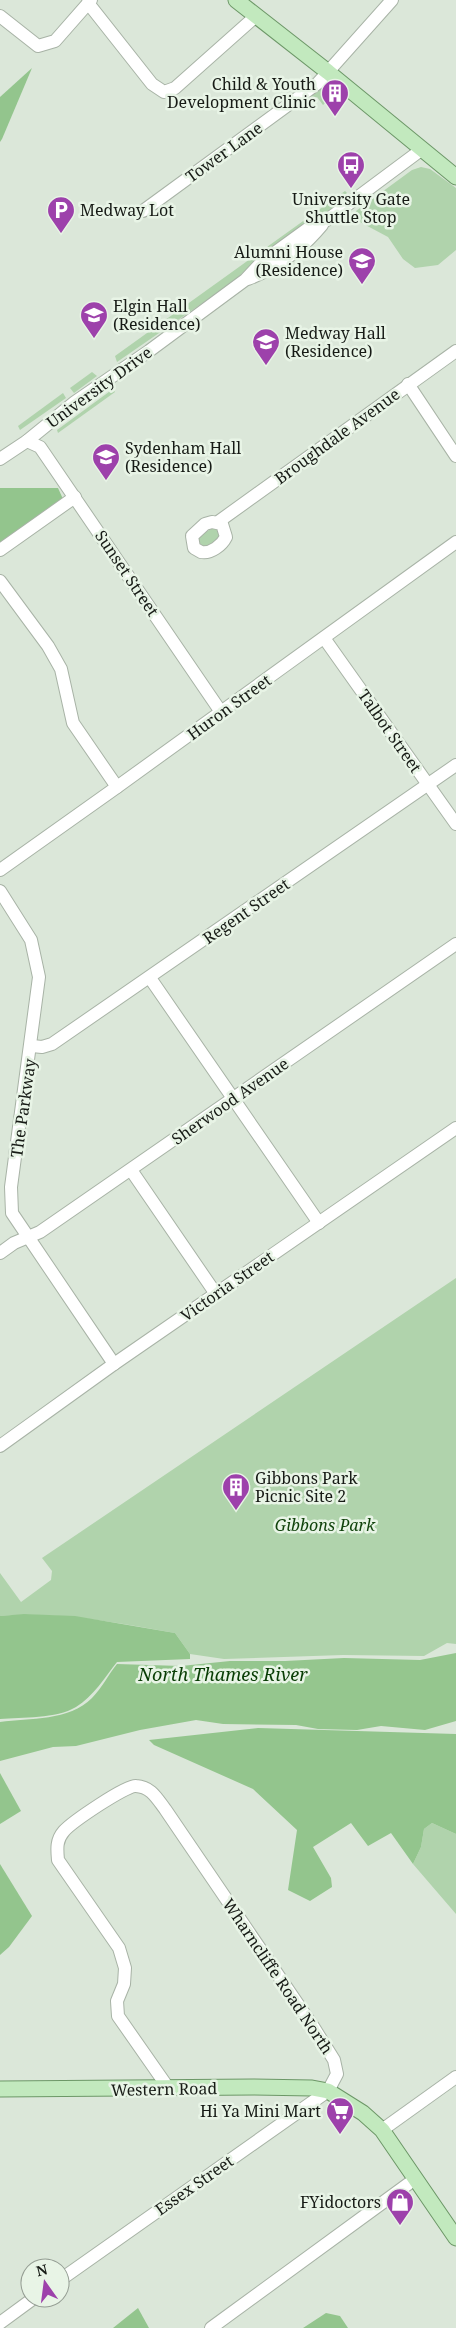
<svg xmlns="http://www.w3.org/2000/svg" width="456" height="2328" viewBox="0 0 456 2328" font-family="'Noto Serif',serif">
  <style>
    .green { fill: #b0d3ac }
    .forest { fill: #93c58d }
    .water { fill: #95c68e }
    .lines { fill: none; stroke-linecap: round; stroke-linejoin: round }
    .minor-casing { stroke: #a8b3a6; stroke-width: 14 }
    .major-casing { stroke: #6c9767; stroke-width: 17 }
    .minor { stroke: #fff; stroke-width: 12 }
    .major { stroke: #c2e9be; stroke-width: 15 }
    .labels { text-anchor: middle; dominant-baseline: central; stroke-width: 5; stroke-linejoin: round; paint-order: stroke }
    .poi-label { font-size: 16px; fill: #171b16; stroke: #e8f4e6; text-anchor: start }
    .street-label { font-size: 16px; fill: #171b16; stroke: #e8f4e6 }
    .park-label { font-size: 16px; font-style: italic; fill: #11430c; stroke: #e8f4e6 }
    .water-label { font-size: 18px; font-style: italic; fill: #083d04; stroke: #e8f4e6 }
  </style>
  <rect width="100%" height="100%" fill="#dbe7d9"/>
  <!-- green -->
  <g class="green">
    <path d="M324 85 344 101 337 107 331 98 323 105 317 97 310 102 306 97Z"/>
    <path d="M421 167 430 169 456 188V250L438 265 415 268 403 259 388 237 358 221 355 216 356 211 412 170Z"/>
    <path d="M345 191 347 193 336 207 310 221 257 259 233 282 117 362 115 356Z"/>
    <path d="M92 372 97 376 74 393 70 388Z"/>
    <path d="M113 389 115 392 58 433 57 430Z"/>
    <path d="M63 393 66 398 20 430 18 426Z"/>
    <path d="M216 526 222 535 208 548H201L198 543 199 536Z"/>
    <path d="M456 1278V1644L447 1643 424 1656 343 1655 224 1659 190 1654 175 1633C116 1623 61 1611 0 1616V1573L21 1602 51 1580 52 1571 42 1558Z"/>
    <path d="M432 1823 456 1834V1914L413 1864 421 1847 424 1829Z"/>
  </g>
  <!-- forest -->
  <g class="forest">
    <path d="M32 68 2 139 0 142V97Z"/>
    <path d="M0 488H58L63 499 0 544Z"/>
    <path d="M24 1614 75 1616 175 1633 190 1654V1659L117 1662C105 1677 93 1697 76 1707 56 1719 22 1717 0 1719V1616Z"/>
    <path d="M258 1728 456 1734V1834L432 1823 424 1829 421 1847 413 1864 391 1833 368 1846 351 1823 313 1847 331 1878 332 1887 310 1901 288 1890 297 1830 253 1789 154 1745 149 1740Z"/>
    <path d="M0 1773 21 1811 0 1824Z"/>
    <path d="M0 1864 32 1916 9 1947 0 1955Z"/>
    <path d="M138 2308 149 2328H113Z"/>
    <path d="M326 2313 340 2316 348 2328H303Z"/>
  </g>
  <!-- water -->
  <path class="water" d="M456 1653V1721L425 1730 381 1726 357 1730 318 1729 296 1725 223 1724 196 1720 140 1730 76 1746 53 1747 0 1761V1722C30 1718 69 1721 92 1698 102 1688 108 1675 117 1664L181 1666 230 1661H285L344 1658 420 1660Z"/>
  <g class="lines">
    <!-- minor casing -->
    <g class="minor-casing">
      <g id="minor">
        <path d="M88 3 152 84 164 92 175 88 256 16"/>
        <path d="M0 16 38 46 55 41 91 0"/>
        <path d="M143 211 318 83 392 0"/>
        <path d="M248 279C277 268 302 249 322 225"/>
        <path d="M408 384 456 456"/>
        <path d="M27 441 40 447 221 712"/>
        <path d="M0 459 27 441 75 402 149 351 245 280 262 262 306 230 327 220 421 150"/>
        <path d="M212 522 222 524 226 537C222 545 211 554 201 552L194 548 192 536 205 524Z"/>
        <path d="M218 522 456 351"/>
        <path d="M0 550 75 497"/>
        <path d="M0 581 48 646 61 669 73 723 117 787"/>
        <path d="M324 638 456 824"/>
        <path d="M0 870 117 787 456 542"/>
        <path d="M0 891 31 940 39 977 11 1187 12 1213 114 1364"/>
        <path d="M150 978 319 1223"/>
        <path d="M32 1046 42 1047 52 1044 456 765"/>
        <path d="M131 1170 216 1294"/>
        <path d="M0 1253 14 1243 40 1232 456 944"/>
        <path d="M0 1446 114 1364 456 1128"/>
        <path d="M382 2130 456 2077"/>
        <path d="M60 2280 328 2091 337 2074 334 2060 314 2028 165 1809C156 1797 151 1787 136 1786 126 1785 72 1822 64 1831 56 1840 57 1849 58 1860L119 1948 125 1968 124 1984 117 2001 118 2016 169 2089"/>
        <path d="M0 2323 34 2298"/>
        <path d="M211 2328 415 2179"/>
      </g>
    </g>
    <!-- major casing -->
    <g class="major-casing">
      <g id="major">
        <path d="M236 0 328 72 456 177"/>
        <path d="M0 2089 254 2087 312 2088 328 2091 363 2113 382 2130 456 2238"/>
      </g>
    </g>
    <!-- minor -->
    <use href="#minor" class="minor"/>
    <!-- major -->
    <use href="#major" class="major"/>
  </g>
  <!-- icons -->
  <defs>
    <g id="building-pin" transform="scale(1.4375)"><path d="M0 17L-7.5 6A9.5 9.5 0 1 1 7.5 6Z" fill="#9d41ab" stroke="#e8f4e6"/><path d="M-4-6H4V6H1V3H-1V6H-4ZM-2.5-4.3h1.7v1.8h-1.7ZM.8-4.3h1.7v1.8H.8ZM-2.5-1h1.7V.8h-1.7ZM.8-1h1.7V.8H.8Z" fill="#fff"/></g>
    <g id="bus-pin" transform="scale(1.4375)"><path d="M0 17L-7.5 6A9.5 9.5 0 1 1 7.5 6Z" fill="#9d41ab" stroke="#e8f4e6"/><path d="M-5-6H5V4H4V6H2V4H-2V6H-4V4H-5ZM-3.5-4V0h7V-4ZM-3.5 1.2v1.5H-2V1.2ZM2 1.2v1.5H3.5V1.2Z" fill="#fff"/></g>
    <g id="parking-pin" transform="scale(1.4375)"><path d="M0 17L-7.5 6A9.5 9.5 0 1 1 7.5 6Z" fill="#9d41ab" stroke="#e8f4e6"/><path d="M-3.5-5.5H1a3.5 3.5 0 0 1 0 7H-1V5.5H-3.5ZM-1-3.4V-.6H.8a1.4 1.4 0 0 0 0-2.8Z" fill="#fff"/></g>
    <g id="university-pin" transform="scale(1.4375)"><path d="M0 17L-7.5 6A9.5 9.5 0 1 1 7.5 6Z" fill="#9d41ab" stroke="#e8f4e6"/><path d="M0-5L7-2L0 1L-7-2ZM-4 1L0 2.5L4 1V4Q0 6-4 4Z" fill="#fff"/></g>
    <g id="supermarket-pin" transform="scale(1.4375)"><path d="M0 17L-7.5 6A9.5 9.5 0 1 1 7.5 6Z" fill="#9d41ab" stroke="#e8f4e6"/><path d="M-6-5.5h2.5l.6 2H6L4.5 2H-2.5L-4.4-4H-6ZM-1.5 3.2a1.3 1.3 0 1 0 .1 0ZM3 3.2a1.3 1.3 0 1 0 .1 0Z" fill="#fff"/></g>
    <g id="shop-pin" transform="scale(1.4375)"><path d="M0 17L-7.5 6A9.5 9.5 0 1 1 7.5 6Z" fill="#9d41ab" stroke="#e8f4e6"/><path d="M-5-2.5h2.3a2.7 3.5 0 0 1 5.4 0H5L5.5 6h-11ZM-1.5-2.5h3a1.5 2.3 0 0 0-3 0Z" fill="#fff"/></g>
  </defs>
  <g fill-rule="evenodd">
    <use href="#building-pin" x="335" y="93"/>
    <use href="#bus-pin" x="351" y="165"/>
    <use href="#parking-pin" x="61" y="210"/>
    <use href="#university-pin" x="362" y="261"/>
    <use href="#university-pin" x="94" y="315"/>
    <use href="#university-pin" x="266" y="342"/>
    <use href="#university-pin" x="106" y="457"/>
    <use href="#building-pin" x="236" y="1487"/>
    <use href="#supermarket-pin" x="340" y="2111"/>
    <use href="#shop-pin" x="400" y="2202"/>
  </g>
  <g class="labels">
    <!-- poi labels -->
    <g class="poi-label">
      <text x="316" y="84" text-anchor="end">Child &amp; Youth<tspan x="316" dy="18">Development Clinic</tspan></text>
      <text x="351" y="199" text-anchor="middle">University Gate<tspan x="351" dy="18">Shuttle Stop</tspan></text>
      <text x="80" y="210">Medway Lot</text>
      <text x="343" y="252" text-anchor="end">Alumni House<tspan x="343" dy="18">(Residence)</tspan></text>
      <text x="113" y="306">Elgin Hall<tspan x="113" dy="18">(Residence)</tspan></text>
      <text x="285" y="333">Medway Hall<tspan x="285" dy="18">(Residence)</tspan></text>
      <text x="125" y="448">Sydenham Hall<tspan x="125" dy="18">(Residence)</tspan></text>
      <text x="255" y="1478">Gibbons Park<tspan x="255" dy="18">Picnic Site 2</tspan></text>
      <text x="321" y="2111" text-anchor="end">Hi Ya Mini Mart</text>
      <text x="381" y="2202" text-anchor="end">FYidoctors</text>
    </g>
    <!-- street labels -->
    <g class="street-label">
      <text transform="translate(224 152) rotate(-36)">Tower Lane</text>
      <text transform="translate(99 387) rotate(-36)">University Drive</text>
      <text transform="translate(337 436) rotate(-36)">Broughdale Avenue</text>
      <text transform="translate(127 573) rotate(56)">Sunset Street</text>
      <text transform="translate(229 707) rotate(-36)">Huron Street</text>
      <text transform="translate(390 731) rotate(55)">Talbot Street</text>
      <text transform="translate(246 911) rotate(-35)">Regent Street</text>
      <text transform="translate(230 1101) rotate(-35)">Sherwood Avenue</text>
      <text transform="translate(23 1108) rotate(-82)">The Parkway</text>
      <text transform="translate(227 1286) rotate(-35)">Victoria Street</text>
      <text transform="translate(278 1976) rotate(56)">Wharncliffe Road North</text>
      <text transform="translate(164 2089) rotate(-1)">Western Road</text>
      <text transform="translate(194 2185) rotate(-35)">Essex Street</text>
    </g>
    <!-- park labels -->
    <g class="park-label">
      <text x="325" y="1525">Gibbons Park</text>
    </g>
    <!-- water labels -->
    <g class="water-label">
      <text x="223" y="1674">North Thames River</text>
    </g>
  </g>
  <!-- north arrow -->
  <g transform="translate(45 2283) rotate(346)"><circle r="24" fill="#e8f4e6" stroke="#949d93"/>
  <path d="M0-4L9 19L0 12L-9 19Z" fill="#9d41ab"/>
  <text y="-8" font-size="14" font-weight="bold" text-anchor="middle" fill="#171b16">N</text>
  </g>
</svg>
